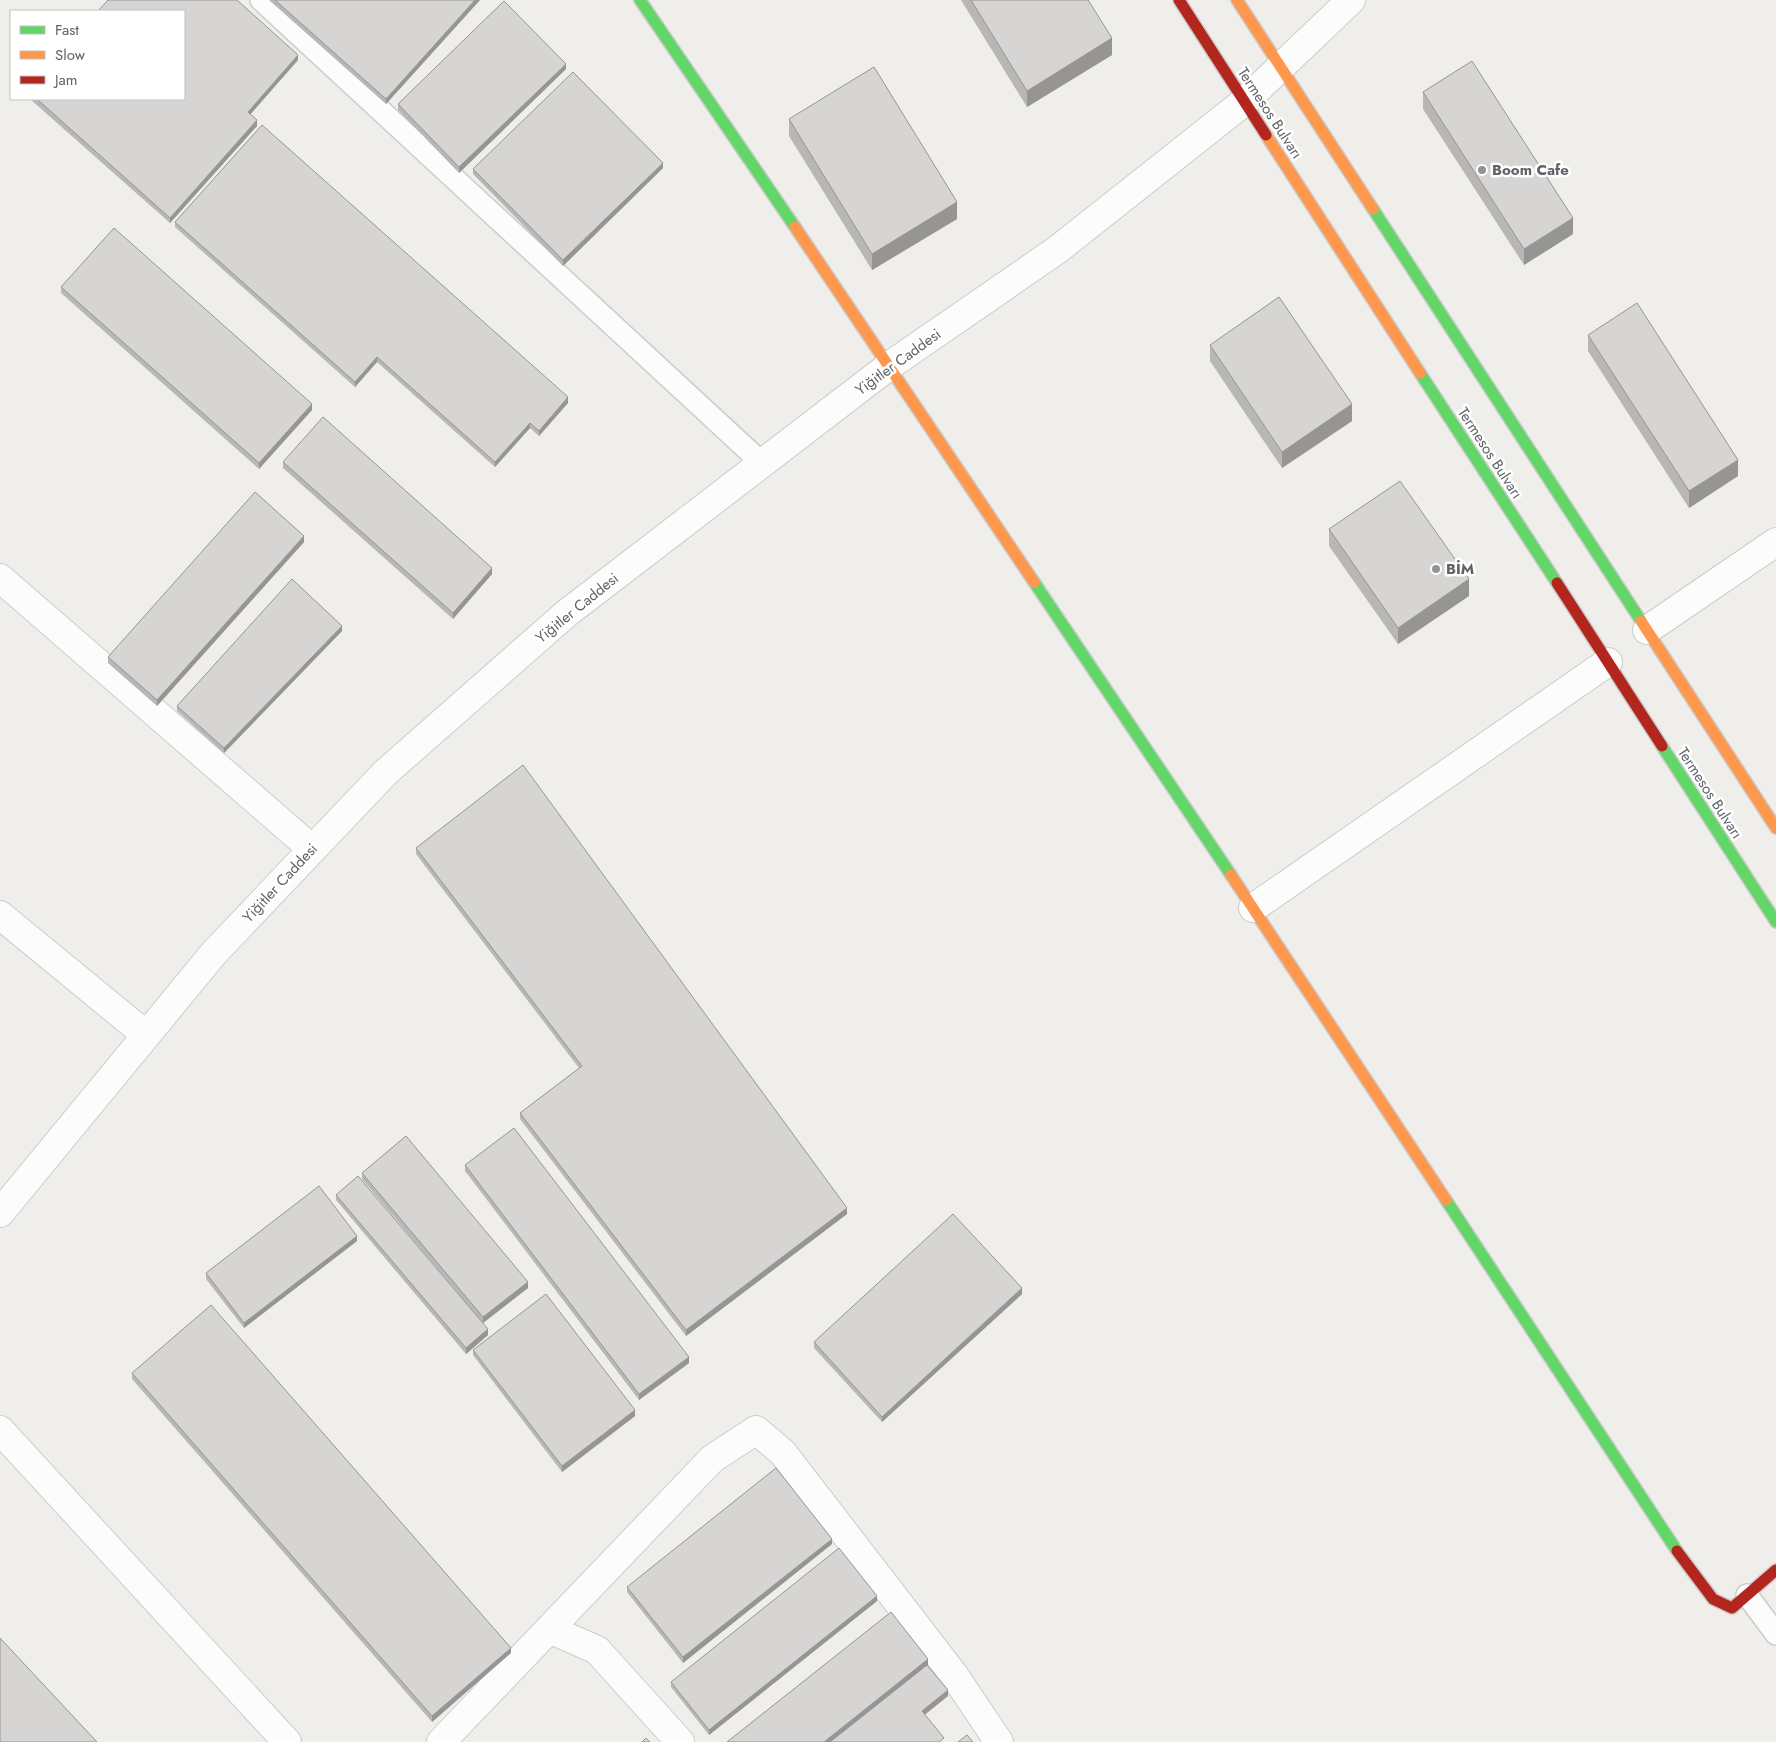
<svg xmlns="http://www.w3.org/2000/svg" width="1776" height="1742" viewBox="0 0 1776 1742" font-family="Jost,sans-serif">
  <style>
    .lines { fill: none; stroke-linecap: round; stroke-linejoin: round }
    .lane-casing { stroke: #cbcccc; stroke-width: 24 }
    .street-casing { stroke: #cbcccc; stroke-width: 30 }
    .fast-casing { stroke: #cacacb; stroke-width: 14 }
    .slow-casing { stroke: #cacacb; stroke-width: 14 }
    .jam-casing { stroke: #cacacb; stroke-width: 14 }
    .lane { stroke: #fdfcfc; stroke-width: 21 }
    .street { stroke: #fdfcfc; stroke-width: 28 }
    .fast { stroke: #63d668; stroke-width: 11 }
    .slow { stroke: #ff974d; stroke-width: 11 }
    .jam { stroke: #b3261e; stroke-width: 11 }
    .wall { fill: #b8b7b5 }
    .shaded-wall { fill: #969594 }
    .building { fill: #d6d5d3; stroke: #969594 }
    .poi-dot { fill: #919496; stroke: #fff; stroke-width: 2 }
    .labels { text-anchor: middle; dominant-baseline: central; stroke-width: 5; stroke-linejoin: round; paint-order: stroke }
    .street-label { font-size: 15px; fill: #5f6368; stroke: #fff }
    .poi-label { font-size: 15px; font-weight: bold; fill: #5f6368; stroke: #fff; text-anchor: start }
  </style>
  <rect width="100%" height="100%" fill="#efeeea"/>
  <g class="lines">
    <!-- lane casing -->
    <g class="lane-casing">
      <g id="lane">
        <path d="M261 0 763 464"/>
        <path d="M1747 1595 1776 1634"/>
      </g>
    </g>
    <!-- street casing -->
    <g class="street-casing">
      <g id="street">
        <path d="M0 578 312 849"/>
        <path d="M1647 630 1776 542"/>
        <path d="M1253 908 1608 662"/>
        <path d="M0 915 146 1035"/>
        <path d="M0 1213 214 953 386 772 567 613 889 366 1057 250 1244 102 1351 0"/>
        <path d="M0 1430 287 1742"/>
        <path d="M549 1629 597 1650 680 1742"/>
        <path d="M441 1742 712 1459 756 1430 783 1453 954 1675 999 1742"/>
      </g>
    </g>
    <!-- fast casing -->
    <g class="fast-casing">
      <g id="fast">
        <path d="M640 0 795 227"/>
        <path d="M1373 209 1641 621"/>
        <path d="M1420 373 1557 583"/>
        <path d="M1034 582 1231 875"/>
        <path d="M1662 746 1776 922"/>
        <path d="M1446 1200 1677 1551"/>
      </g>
    </g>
    <!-- slow casing -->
    <g class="slow-casing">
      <g id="slow">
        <path d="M1237 0 1373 209"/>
        <path d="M1266 135 1420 373"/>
        <path d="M795 227 1034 582"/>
        <path d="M1641 621 1776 828"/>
        <path d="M1231 875 1446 1200"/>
      </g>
    </g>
    <!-- jam casing -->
    <g class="jam-casing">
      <g id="jam">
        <path d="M1179 0 1266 135"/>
        <path d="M1557 583 1662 746"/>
        <path d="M1677 1551 1713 1599 1732 1608 1776 1570"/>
      </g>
    </g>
    <!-- lane -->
    <use href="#lane" class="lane"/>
    <!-- street -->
    <use href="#street" class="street"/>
    <!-- fast -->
    <use href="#fast" class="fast"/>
    <!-- slow -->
    <use href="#slow" class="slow"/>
    <!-- jam -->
    <use href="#jam" class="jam"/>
  </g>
  <!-- wall -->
  <g class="wall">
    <path d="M269 0H480L386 104Z"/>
    <path d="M961 0H1088L1112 55 1027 107Z"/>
    <path d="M298 60 250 114 257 126 170 223 30 99H184Z"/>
    <path d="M566 69 459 173 398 110V104Z"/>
    <path d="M1423 92 1573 234 1524 265 1423 109Z"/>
    <path d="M789 119 957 219 872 270 789 136Z"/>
    <path d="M663 168 563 266 473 174V169Z"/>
    <path d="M175 222 568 403 539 436 530 428 495 467 377 362 355 387 175 227Z"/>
    <path d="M61 287 312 410 259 469 61 293Z"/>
    <path d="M1588 335 1738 476 1689 508 1588 351Z"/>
    <path d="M1210 345 1352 421 1282 468 1210 361Z"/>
    <path d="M283 462 492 574 453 619 283 468Z"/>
    <path d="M1329 529 1469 596 1398 644 1329 546Z"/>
    <path d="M304 542 157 706 108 663V657Z"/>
    <path d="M342 631 224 753 177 711V706Z"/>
    <path d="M416 848 847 1214 686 1336 520 1119V1113L579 1068 416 854Z"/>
    <path d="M465 1165 689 1363 639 1400 465 1171Z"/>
    <path d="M362 1173 528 1288 483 1323 362 1179Z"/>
    <path d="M336 1195 488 1335 466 1354 336 1200Z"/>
    <path d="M357 1241 244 1328 206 1279V1273Z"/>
    <path d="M1022 1294 882 1422 814 1348V1342Z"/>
    <path d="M473 1350 635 1416 562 1472 473 1355Z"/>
    <path d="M132 1373 511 1653 432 1722 132 1379Z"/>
    <path d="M832 1544 683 1663 627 1592V1587Z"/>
    <path d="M877 1601 709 1735 671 1687V1682Z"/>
  </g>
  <!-- shaded-wall -->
  <g class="shaded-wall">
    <path d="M475 0H480L386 104V99Z"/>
    <path d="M1112 38V55L1027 107V91Z"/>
    <path d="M298 55V60L248 117V112Z"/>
    <path d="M566 64V69L459 173V167Z"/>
    <path d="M257 120V126L170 223V218Z"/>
    <path d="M663 163V168L563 266V260Z"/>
    <path d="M957 202V219L872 270V254Z"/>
    <path d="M1573 218V234L1524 265V249Z"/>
    <path d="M377 357V362L355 387V382Z"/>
    <path d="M568 397V403L539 436V431Z"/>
    <path d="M312 404V410L259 469V463Z"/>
    <path d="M1352 404V421L1282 468V452Z"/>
    <path d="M530 423V428L495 467V462Z"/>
    <path d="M1738 460V476L1689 508V491Z"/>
    <path d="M304 536V542L157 706V700Z"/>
    <path d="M492 568V574L453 619V613Z"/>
    <path d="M1469 579V596L1398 644V628Z"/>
    <path d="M342 626V631L224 753V748Z"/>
    <path d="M847 1208V1214L686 1336V1330Z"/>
    <path d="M357 1236V1241L244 1328V1323Z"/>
    <path d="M528 1282V1288L483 1323V1317Z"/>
    <path d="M1022 1288V1294L882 1422V1417Z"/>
    <path d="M488 1329V1335L466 1354V1348Z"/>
    <path d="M689 1357V1363L639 1400V1394Z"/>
    <path d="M635 1410V1416L562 1472V1466Z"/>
    <path d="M832 1539V1544L683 1663V1657Z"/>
    <path d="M877 1596V1601L709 1735V1730Z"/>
    <path d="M511 1648V1653L432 1722V1716Z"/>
    <path d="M928 1659V1665L831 1742H824Z"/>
    <path d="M948 1690V1696L922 1717V1711Z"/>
  </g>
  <!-- building -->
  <g class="building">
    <path d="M108 0H237L298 55 248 112 257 120 170 218 37 99H184V11H98Z"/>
    <path d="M275 0H475L386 99Z"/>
    <path d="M971 0H1088L1112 38 1027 91Z"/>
    <path d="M504 1 566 64 459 167 398 104Z"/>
    <path d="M1472 61 1573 218 1524 249 1423 92Z"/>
    <path d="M874 67 957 202 872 254 789 119Z"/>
    <path d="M573 72 663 163 563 260 473 169Z"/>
    <path d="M262 125 568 397 539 431 530 423 495 462 377 357 355 382 175 222Z"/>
    <path d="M114 228 312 404 259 463 61 287Z"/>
    <path d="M1279 297 1352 404 1282 452 1210 345Z"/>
    <path d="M1637 303 1738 460 1689 491 1588 335Z"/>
    <path d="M323 417 492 568 453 613 283 462Z"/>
    <path d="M1400 481 1469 579 1398 628 1329 529Z"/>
    <path d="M255 492 304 536 157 700 108 657Z"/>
    <path d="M292 579 342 626 224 748 177 706Z"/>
    <path d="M523 765 847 1208 686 1330 520 1113 582 1066 416 848Z"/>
    <path d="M514 1128 689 1357 639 1394 465 1165Z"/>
    <path d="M406 1136 528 1282 483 1317 362 1173Z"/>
    <path d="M358 1176 488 1329 466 1348 336 1195Z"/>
    <path d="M319 1186 357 1236 244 1323 206 1273Z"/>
    <path d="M953 1214 1022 1288 882 1417 814 1342Z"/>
    <path d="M546 1294 635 1410 562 1466 473 1350Z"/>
    <path d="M211 1305 511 1648 432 1716 132 1373Z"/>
    <path d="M776 1468 832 1539 683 1657 627 1587Z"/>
    <path d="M839 1548 877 1596 709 1730 671 1682Z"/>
    <path d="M891 1612 928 1659 824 1742H727Z"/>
    <path d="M0 1638 97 1742H0Z"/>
    <path d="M927 1665 948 1690 922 1711 944 1738 939 1742H830Z"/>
    <path d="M967 1735 973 1742H958Z"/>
    <path d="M646 1738 650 1742H642Z"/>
  </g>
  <!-- markers -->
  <g class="poi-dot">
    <circle cx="1482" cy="170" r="5"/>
    <circle cx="1436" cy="569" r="5"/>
  </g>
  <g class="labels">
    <!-- street labels -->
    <g class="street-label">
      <text transform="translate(1270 113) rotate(57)">Termesos Bulvarı</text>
      <text transform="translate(898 362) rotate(-36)">Yiğitler Caddesi</text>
      <text transform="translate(1490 453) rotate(57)">Termesos Bulvarı</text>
      <text transform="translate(577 608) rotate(-39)">Yiğitler Caddesi</text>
      <text transform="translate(1710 793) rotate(57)">Termesos Bulvarı</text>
      <text transform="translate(280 883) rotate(-47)">Yiğitler Caddesi</text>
    </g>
    <!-- poi labels -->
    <g class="poi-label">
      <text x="1492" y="170">Boom Cafe</text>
      <text x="1446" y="569">BİM</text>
    </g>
  </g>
  <!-- legend -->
  <rect x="10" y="10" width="175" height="90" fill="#ffffff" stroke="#bfc1c3"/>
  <rect x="20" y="26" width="25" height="8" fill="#63d668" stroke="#bfc1c3"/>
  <text x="55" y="35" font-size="15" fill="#5f6368">Fast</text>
  <rect x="20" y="51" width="25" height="8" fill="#ff974d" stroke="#bfc1c3"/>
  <text x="55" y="60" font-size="15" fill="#5f6368">Slow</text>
  <rect x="20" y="76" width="25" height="8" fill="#b3261e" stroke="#bfc1c3"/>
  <text x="55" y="85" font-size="15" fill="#5f6368">Jam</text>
</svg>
